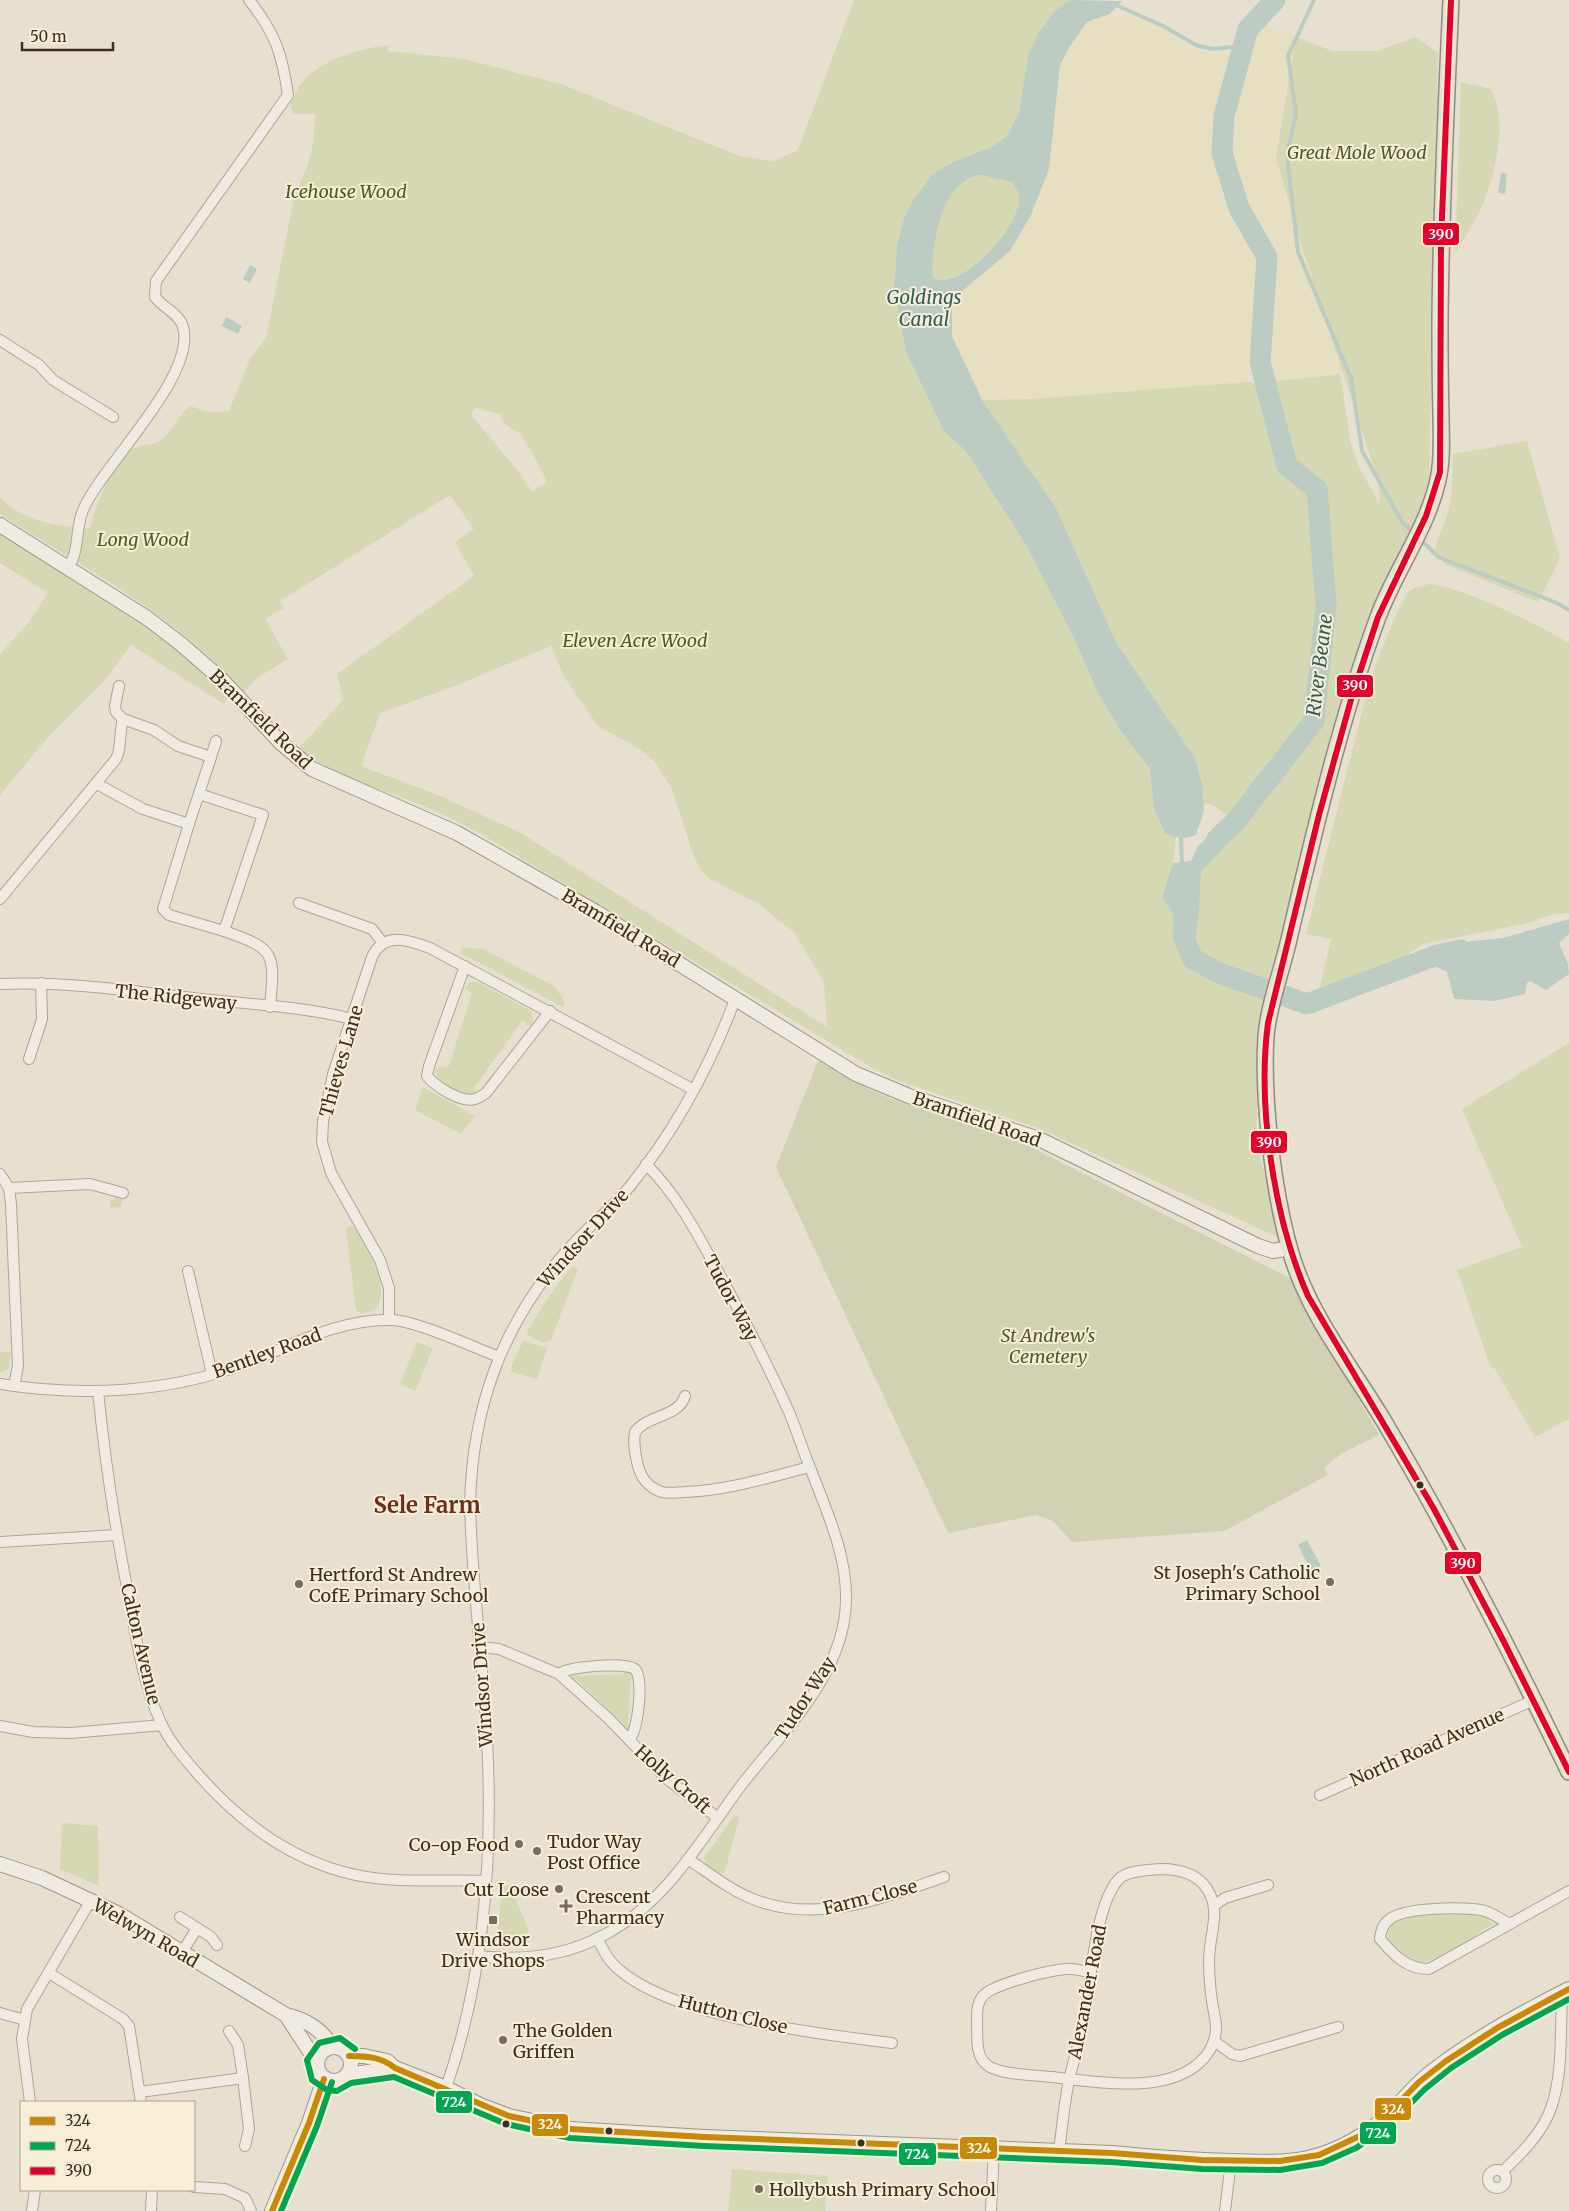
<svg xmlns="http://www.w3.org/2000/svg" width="1569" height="2211" viewBox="0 0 1569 2211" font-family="Merriweather,serif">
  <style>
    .farmland { fill: #e6dfc2 }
    .green { fill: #d6d7b3; fill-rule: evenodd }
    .cemetery { fill: #d1d1b3 }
    .water { fill: #bcccc2; fill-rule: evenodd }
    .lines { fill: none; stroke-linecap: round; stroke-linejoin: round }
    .stream { stroke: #bcccc2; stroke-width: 4 }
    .river { stroke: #bcccc2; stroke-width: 21 }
    .street-casing { stroke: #ada599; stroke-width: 12 }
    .secondary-casing { stroke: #9c958a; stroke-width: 16 }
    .primary-casing { stroke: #928b80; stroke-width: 18 }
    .street { stroke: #efebe3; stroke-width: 10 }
    .secondary { stroke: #efebe3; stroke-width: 14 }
    .primary { stroke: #e6e1d4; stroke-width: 15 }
    .bus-1-casing { stroke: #f7eed8; stroke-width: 10 }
    .bus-2-casing { stroke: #f7eed8; stroke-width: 10 }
    .bus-3-casing { stroke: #f7eed8; stroke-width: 10 }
    .bus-1 { stroke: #c88808; stroke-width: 6 }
    .bus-2 { stroke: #00a651; stroke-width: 6 }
    .bus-3 { stroke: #e4002b; stroke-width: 6 }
    .bus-dot { fill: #3d2e20; stroke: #f7eed8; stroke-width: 2 }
    .poi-dot { fill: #786c5e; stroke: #f7eed8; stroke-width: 2 }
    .labels { text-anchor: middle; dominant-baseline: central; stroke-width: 4; stroke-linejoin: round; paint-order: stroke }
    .park-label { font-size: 18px; font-style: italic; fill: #4d5a26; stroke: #f7eed8 }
    .street-label { font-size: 18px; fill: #3d2e20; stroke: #f7eed8 }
    .poi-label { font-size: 18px; fill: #3d2e20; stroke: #f7eed8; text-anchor: start }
    .water-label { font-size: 19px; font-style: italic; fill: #2f5d5a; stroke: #f7eed8 }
    .district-label { font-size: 22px; font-weight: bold; fill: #6b2e1e; stroke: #f7eed8 }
    .line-badge { stroke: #f7eed8; stroke-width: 2 }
    .badge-label { font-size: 14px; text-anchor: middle; font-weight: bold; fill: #fff }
  </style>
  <rect width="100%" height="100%" fill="#e7e0d1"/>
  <!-- farmland -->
  <g class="farmland">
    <path d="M1110 14 1133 16 1161 28 1194 49 1212 55 1230 52 1219 105 1214 154 1224 202 1255 255 1260 277 1247 382 1033 399 982 400 952 336 951 305 961 292 1057 107 1060 65 1070 46 1087 22Z"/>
    <path d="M1264 21 1296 37 1276 158 1300 241 1344 374 1270 382 1266 354 1272 311V270L1268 242 1244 198 1236 172 1233 145 1237 109 1250 51Z"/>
  </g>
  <!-- green -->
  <g class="green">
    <path d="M854 0H1069L1055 11 1038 33 1028 56 1019 114 1007 136 992 147 953 162 897 246 894 290 906 352 944 431 966 451 1026 545 1073 636 1096 689 1120 730 1150 769 1154 809 1165 833 1176 837 1173 863 1162 897 1172 912 1178 946 1192 966 1203 972 1235 983 1228 975 1230 970 1209 960 1194 949 1199 914 1201 872 1221 851 1277 776 1313 732 1319 718 1324 691 1332 596 1326 504C1319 470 1302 482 1291 461 1280 440 1276 405 1270 382L1340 374 1351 444 1359 467 1379 503 1380 498 1377 477 1300 241 1276 158 1296 37 1332 51H1377L1416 37 1438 53 1429 484 1423 511 1375 610 1265 1007 1257 1073V1146L1282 1239 1038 1128 899 1081 874 1069 476 831C449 817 423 805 395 795 361 782 327 772 299 748L343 700 337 674 474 576 455 542 474 529 450 495 280 601 284 608 265 619 288 659 257 678 244 692C177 616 84 568 0 514V497C26 524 54 524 90 529 94 509 114 459 132 449 142 444 155 446 164 438 175 428 178 414 191 406 204 412 215 413 229 411L250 359 266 338 294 198 307 167 313 144 315 114H293L290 104C294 98 297 89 301 84 321 59 358 49 388 45V51L464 59 564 85 742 157 774 161 798 150ZM475 408 501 414C502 427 511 426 519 433 526 440 543 472 547 482L532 491 514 466 471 415ZM551 646 564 677 598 726 641 750 655 762 672 789 693 854 700 869 710 879 757 903 794 932 824 982 827 1027 521 833 438 795 361 766 380 713 455 686Z"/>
    <path d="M1461 82 1491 89C1508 123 1496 170 1483 204 1476 221 1464 238 1455 254Z"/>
    <path d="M981 175 1012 182C1014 186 1018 191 1019 195 1022 226 961 291 933 278 932 271 931 262 932 255 935 227 949 178 981 175Z"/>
    <path d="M1247 382 1262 383 1276 461 1282 469 1310 492 1317 541 1320 584 1313 699 1307 720 1298 733 1256 787 1229 817 1213 805 1204 803 1203 788 1196 760 1116 642 1056 508 982 400 1033 399Z"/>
    <path d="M1527 441 1560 558 1538 602 1446 565 1435 552C1437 536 1442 530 1447 516 1453 496 1452 474 1453 454Z"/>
    <path d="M0 534 146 627 187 659 228 698 224 704 131 645 103 682 49 736 0 795V654L29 622 48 593 0 563Z"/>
    <path d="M1430 584C1465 588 1537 624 1569 643V913L1555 914 1523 924 1424 944 1405 956 1318 994 1331 939 1306 934 1371 676 1394 619 1408 592 1416 587Z"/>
    <path d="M462 948 483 949 554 986 565 1002 563 1007 460 953Z"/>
    <path d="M470 982H477L531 1011 533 1019 531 1027 522 1021 474 1088 480 1094 470 1099C457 1092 435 1086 436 1068L449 1066 472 993 465 988Z"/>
    <path d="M1569 1043V1419L1535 1437 1495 1369 1490 1366 1457 1270 1522 1247 1462 1109Z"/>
    <path d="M423 1087 475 1116 461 1134 415 1110Z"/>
    <path d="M119 1196 123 1197 121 1207 110 1208V1201Z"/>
    <path d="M350 1226 355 1228C366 1249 394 1289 374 1311L361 1313 356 1310 346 1229Z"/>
    <path d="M573 1266 578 1269 551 1340 544 1343 526 1334C540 1310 554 1287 573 1266Z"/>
    <path d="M523 1341 547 1348 537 1379 511 1372 512 1364Z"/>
    <path d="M417 1342 433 1348 415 1391 400 1384Z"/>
    <path d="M0 1352H11L9 1368 0 1373Z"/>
    <path d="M626 1671 631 1672 633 1677 631 1680 628 1724 631 1727 627 1731 624 1724 577 1680 571 1678 574 1674 578 1676 624 1674Z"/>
    <path d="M734 1816 739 1817V1819L725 1871 722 1874 708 1867 704 1858Z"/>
    <path d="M62 1823 98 1826 99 1886 60 1869Z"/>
    <path d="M510 1885 529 1931 523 1938H501L498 1931 502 1891 505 1886Z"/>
    <path d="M1466 1914 1485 1916 1493 1924C1477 1933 1432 1968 1414 1962 1404 1959 1395 1948 1388 1940L1387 1929C1406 1911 1440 1916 1466 1914Z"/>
    <path d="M732 2169 828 2176 825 2211H728Z"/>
  </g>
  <!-- cemetery -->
  <path class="cemetery" d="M819 1058 869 1089 892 1099 1023 1143 1290 1278 1379 1435 1342 1453 1324 1468 1328 1475 1224 1531 1072 1542 1053 1521 1036 1515 948 1533 776 1167Z"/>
  <!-- water -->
  <g class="water">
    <path d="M1069 0 1122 1 1110 14 1087 22 1070 46 1060 65 1049 169 1031 215 1010 251 961 292 952 305V336L982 400 1056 508 1116 642 1196 760 1203 788 1204 811 1196 835 1181 839 1165 833 1154 809 1150 769 1120 730 1096 689 1073 636 1026 545 966 451 944 431 906 352 894 290 897 246 904 219 912 202 933 174 953 162 992 147 1007 136 1019 113 1028 56 1038 33 1055 11ZM981 175 1012 182C1014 186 1018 191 1019 195 1022 227 960 292 933 278 930 246 942 179 981 175Z"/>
    <path d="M1501 173 1507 174 1505 194 1498 193Z"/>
    <path d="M250 265 257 269 250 283 243 279Z"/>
    <path d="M226 317 242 326 238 334 222 326Z"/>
    <path d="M1229 817 1245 821 1221 851 1201 872 1199 914 1194 949 1184 953 1178 946 1172 912 1162 897 1173 863 1191 861 1198 846Z"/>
    <path d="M1569 919V934L1559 943 1568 964 1569 974 1546 990 1530 981 1527 983 1525 994 1494 1001 1454 999 1447 972 1432 965 1433 949 1472 941 1503 938Z"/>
    <path d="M1307 1540 1321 1566 1311 1571 1298 1545Z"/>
  </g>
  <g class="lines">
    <!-- stream -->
    <g class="stream">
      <path d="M1314 0 1288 56 1296 114 1287 155 1298 252 1351 378 1362 451 1402 522 1414 533"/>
      <path d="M1118 6 1163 26 1196 45 1212 49 1244 46"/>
      <path d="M1419 538 1438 557 1557 603 1569 610"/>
      <path d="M1181 839 1182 866"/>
    </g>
    <!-- river -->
    <g class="river">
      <path d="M1217 839 1235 822 1314 721 1326 606 1317 489 1287 466 1260 362 1267 257 1239 208 1222 153 1224 116 1248 29 1275 0"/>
      <path d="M1184 925 1183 936 1193 959 1219 973 1307 1004 1437 955 1461 950"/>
    </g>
    <!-- street casing -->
    <g class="street-casing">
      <g id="street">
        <path d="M0 340 39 365 53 380 113 417"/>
        <path d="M68 568C80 550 75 529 83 510 103 464 197 376 183 327 180 314 162 307 155 297L156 281 288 95C282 53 275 33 249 0"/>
        <path d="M211 757 216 741"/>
        <path d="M97 784 143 809 189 824 211 757 178 746 154 730 123 719 116 712 115 706 119 686"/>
        <path d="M199 794 263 815 224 931C276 949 275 953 270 1007"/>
        <path d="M189 824 163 909 169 915 224 931"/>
        <path d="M0 899 116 759C122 748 119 732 123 719"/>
        <path d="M299 903 372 929 383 943"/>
        <path d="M465 966 429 1066 427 1076C436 1087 461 1103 475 1099 479 1098 483 1095 486 1093L550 1011"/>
        <path d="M0 984C65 981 129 991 193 998 245 1004 301 1006 352 1019"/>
        <path d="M29 1059 42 1019 41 983"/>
        <path d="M0 1174 9 1188 11 1204 18 1366 14 1386"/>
        <path d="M9 1188 90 1184 123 1193"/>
        <path d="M188 1271 212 1374"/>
        <path d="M389 1320V1288L380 1260 331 1173 322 1142 323 1121 333 1074 372 957C384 931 409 940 430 948L694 1090"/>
        <path d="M0 1384C81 1397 170 1393 247 1363 293 1345 341 1318 392 1320 417 1321 473 1347 499 1357"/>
        <path d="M98 1391C105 1462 116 1533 130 1603 137 1644 144 1686 161 1723 170 1742 183 1757 196 1772 235 1817 281 1854 340 1871 386 1885 438 1879 486 1881"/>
        <path d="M685 1396C679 1417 647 1415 635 1432 633 1442 635 1452 637 1462 640 1477 647 1487 662 1492 669 1494 678 1492 685 1492 728 1490 768 1478 809 1467"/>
        <path d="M0 1542 117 1535"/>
        <path d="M480 1647 499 1649 559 1674 608 1718 667 1779 718 1818"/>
        <path d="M559 1674C568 1666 625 1662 635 1669 644 1680 638 1731 629 1740"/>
        <path d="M0 1726 33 1732 71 1733 162 1725"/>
        <path d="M1320 1795 1534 1700"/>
        <path d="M688 1859C709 1873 730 1890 753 1899 818 1925 882 1898 944 1877"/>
        <path d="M1215 1905 1225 1898 1268 1885"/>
        <path d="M180 1917 211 1937 217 1945"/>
        <path d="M1508 1923C1500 1919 1490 1911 1481 1910 1462 1907 1405 1907 1390 1919 1383 1924 1381 1930 1380 1939 1394 1955 1406 1969 1429 1969L1569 1891"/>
        <path d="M597 1938C602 1947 606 1957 613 1964 664 2017 820 2034 892 2043"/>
        <path d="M181 1954 197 1928"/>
        <path d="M478 1956C522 1961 564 1957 604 1935 666 1903 700 1841 740 1787 782 1732 845 1675 846 1600 847 1555 827 1512 811 1470 803 1451 797 1431 789 1412 767 1363 742 1315 716 1268 696 1231 676 1194 646 1164"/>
        <path d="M49 1973 123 2019 129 2026 141 2102"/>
        <path d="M0 2013 25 2020"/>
        <path d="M229 2031 238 2045 243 2078 249 2129 245 2146"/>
        <path d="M1214 2041 1232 2054 1240 2056 1338 2027"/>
        <path d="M446 2088C482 1984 492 1871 488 1762 485 1676 472 1591 470 1505 472 1409 501 1328 563 1255 584 1230 611 1210 631 1185 676 1129 711 1064 736 997"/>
        <path d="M140 2092 243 2078"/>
        <path d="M30 2102 22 2039 27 2009 91 1900"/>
        <path d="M1059 2152C1062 2128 1064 2104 1069 2080 1075 2055 1083 2030 1087 2004 1091 1972 1097 1902 1119 1879 1127 1870 1149 1870 1160 1869 1178 1869 1197 1873 1207 1889 1222 1911 1209 1935 1209 1960 1209 1978 1211 1999 1215 2018 1218 2032 1214 2047 1204 2058 1171 2096 1097 2082 1052 2077 1035 2075 997 2075 986 2064 974 2054 978 2032 977 2018 977 2005 979 1996 991 1990 1009 1981 1045 1971 1066 1969 1073 1968 1082 1971 1090 1972"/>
        <circle cx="1497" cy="2179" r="9"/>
        <path d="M1503 2171C1521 2154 1543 2132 1551 2108 1563 2074 1560 2036 1562 2001L1560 1994"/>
        <path d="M194 2187 225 2189 245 2198 251 2211"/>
        <path d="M32 2211 35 2190"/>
        <path d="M151 2211 152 2190"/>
        <path d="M991 2211 994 2149"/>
        <path d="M1225 2211 1231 2161"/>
      </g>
    </g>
    <!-- secondary casing -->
    <g class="secondary-casing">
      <g id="secondary">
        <path d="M0 525 147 618 181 644 221 679 281 743 312 769 457 833 596 912 856 1074 909 1096 1039 1139 1258 1246 1273 1251 1290 1248"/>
        <path d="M0 1864 42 1878 119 1914 286 2015C304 2019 323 2029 331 2047"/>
        <path d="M286 2015 316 2061"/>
        <circle cx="334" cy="2064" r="17"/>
        <path d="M349 2056H364L387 2061 395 2068 446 2088 480 2105 509 2116 571 2129 704 2137 1112 2153C1152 2157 1192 2160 1232 2161 1257 2162 1283 2163 1308 2158 1338 2151 1368 2134 1390 2113 1403 2100 1415 2085 1430 2073 1472 2040 1521 2013 1569 1989"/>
        <path d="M348 2075 395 2068"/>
        <path d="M272 2211 309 2123 324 2079"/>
      </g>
    </g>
    <!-- primary casing -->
    <g class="primary-casing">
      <path id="primary" d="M1451 0C1446 107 1441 213 1440 320 1440 351 1440 383 1441 414 1441 436 1443 458 1438 480 1427 529 1395 571 1378 617 1340 721 1315 828 1290 935 1283 968 1269 1002 1266 1036 1262 1097 1273 1190 1290 1250 1308 1314 1351 1366 1385 1423 1452 1536 1512 1654 1569 1772"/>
    </g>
    <!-- street -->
    <use href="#street" class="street"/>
    <!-- secondary -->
    <use href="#secondary" class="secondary"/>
    <!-- primary -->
    <use href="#primary" class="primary"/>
    <!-- bus-1 casing -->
    <g class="bus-1-casing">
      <g id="bus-1">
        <path d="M349 2056C366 2056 382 2057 395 2068L509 2116 571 2129 704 2137 1112 2153 1202 2160 1280 2161 1319 2155 1362 2135 1381 2121 1419 2082 1446 2061 1497 2028 1569 1989"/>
        <path d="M272 2211 309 2123 324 2079"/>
      </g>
    </g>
    <!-- bus-2 casing -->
    <g class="bus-2-casing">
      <g id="bus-2">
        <path d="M355 2049 340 2038 319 2043 307 2060 312 2080 327 2090 337 2091 351 2083 394 2077 506 2124 570 2138 704 2146 1111 2162 1202 2169 1280 2170 1322 2163 1356 2148 1387 2127 1425 2089 1451 2068 1502 2035 1569 1999"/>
        <path d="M281 2211 317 2126 332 2082"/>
      </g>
    </g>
    <!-- bus-3 casing -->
    <g class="bus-3-casing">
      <path id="bus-3" d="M1451 0 1441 240 1440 472 1426 516 1378 617 1352 696 1319 815 1268 1023C1257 1106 1274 1219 1308 1296L1434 1509 1503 1640 1569 1772"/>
    </g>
    <!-- bus-1 -->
    <use href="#bus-1" class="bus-1"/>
    <!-- bus-2 -->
    <use href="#bus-2" class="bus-2"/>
    <!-- bus-3 -->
    <use href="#bus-3" class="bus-3"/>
  </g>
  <!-- markers -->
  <g class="bus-dot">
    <circle cx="1420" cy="1485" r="4.5"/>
    <circle cx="506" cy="2124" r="4.5"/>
    <circle cx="609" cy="2131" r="4.5"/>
    <circle cx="861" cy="2143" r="4.5"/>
  </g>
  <g class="poi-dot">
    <circle cx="1330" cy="1582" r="5"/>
    <circle cx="299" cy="1584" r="5"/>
    <circle cx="519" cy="1844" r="5"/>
    <circle cx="537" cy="1851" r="5"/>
    <circle cx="559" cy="1889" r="5"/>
    <path d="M563.5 1898.5h5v5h5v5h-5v5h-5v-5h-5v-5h5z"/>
    <rect x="488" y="1915" width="10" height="10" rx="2.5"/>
    <circle cx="503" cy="2040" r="5"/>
    <circle cx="759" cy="2189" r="5"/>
  </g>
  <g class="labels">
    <!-- park labels -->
    <g class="park-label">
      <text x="1357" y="152">Great Mole Wood</text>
      <text x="346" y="191">Icehouse Wood</text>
      <text x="143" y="539">Long Wood</text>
      <text x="635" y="640">Eleven Acre Wood</text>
      <text x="1048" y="1335">St Andrew's<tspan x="1048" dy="21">Cemetery</tspan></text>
    </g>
    <!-- street labels -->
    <g class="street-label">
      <text transform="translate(261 719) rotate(44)">Bramfield Road</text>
      <text transform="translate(621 928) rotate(31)">Bramfield Road</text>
      <text transform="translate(176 997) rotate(6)">The Ridgeway</text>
      <text transform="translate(341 1061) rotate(-74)">Thieves Lane</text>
      <text transform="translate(977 1119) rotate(19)">Bramfield Road</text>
      <text transform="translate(583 1238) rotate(-48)">Windsor Drive</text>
      <text transform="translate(731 1298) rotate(62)">Tudor Way</text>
      <text transform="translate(267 1353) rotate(-20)">Bentley Road</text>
      <text transform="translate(141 1644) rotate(77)">Calton Avenue</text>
      <text transform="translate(482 1685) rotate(-94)">Windsor Drive</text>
      <text transform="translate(805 1698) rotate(-57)">Tudor Way</text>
      <text transform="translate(1427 1747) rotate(-24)">North Road Avenue</text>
      <text transform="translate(673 1779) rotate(41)">Holly Croft</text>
      <text transform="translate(870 1897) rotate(-14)">Farm Close</text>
      <text transform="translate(146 1933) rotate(30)">Welwyn Road</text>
      <text transform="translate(1087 1992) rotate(-79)">Alexander Road</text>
      <text transform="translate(733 2014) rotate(14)">Hutton Close</text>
    </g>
    <!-- poi labels -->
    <g class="poi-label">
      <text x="1320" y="1572" text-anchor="end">St Joseph's Catholic<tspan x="1320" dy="21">Primary School</tspan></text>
      <text x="309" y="1574">Hertford St Andrew<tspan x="309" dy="21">CofE Primary School</tspan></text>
      <text x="547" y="1841">Tudor Way<tspan x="547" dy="21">Post Office</tspan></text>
      <text x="509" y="1844" text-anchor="end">Co-op Food</text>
      <text x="549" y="1889" text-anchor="end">Cut Loose</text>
      <text x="576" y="1896">Crescent<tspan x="576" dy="21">Pharmacy</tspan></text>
      <text x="493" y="1939" text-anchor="middle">Windsor<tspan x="493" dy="21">Drive Shops</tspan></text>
      <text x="513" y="2030">The Golden<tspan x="513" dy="21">Griffen</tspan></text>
      <text x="769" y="2189">Hollybush Primary School</text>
    </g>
    <!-- water labels -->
    <g class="water-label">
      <text x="924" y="297">Goldings<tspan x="924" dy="22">Canal</tspan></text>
      <text transform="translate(1319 665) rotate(-83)">River Beane</text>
    </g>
    <!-- district labels -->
    <g class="district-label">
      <text x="427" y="1505">Sele Farm</text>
    </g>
  </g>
  <g class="line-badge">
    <rect x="1422" y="222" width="38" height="24" rx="5" fill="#e4002b"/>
    <rect x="1336" y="674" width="38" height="24" rx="5" fill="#e4002b"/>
    <rect x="1250" y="1130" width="38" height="24" rx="5" fill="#e4002b"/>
    <rect x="1444" y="1551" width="38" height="24" rx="5" fill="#e4002b"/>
    <rect x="435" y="2090" width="38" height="24" rx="5" fill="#00a651"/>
    <rect x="1374" y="2097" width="38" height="24" rx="5" fill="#c88808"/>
    <rect x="531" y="2113" width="38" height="24" rx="5" fill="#c88808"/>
    <rect x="1359" y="2121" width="38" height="24" rx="5" fill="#00a651"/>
    <rect x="959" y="2136" width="39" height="24" rx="5" fill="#c88808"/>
    <rect x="898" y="2142" width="39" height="24" rx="5" fill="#00a651"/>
  </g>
  <g class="badge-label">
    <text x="1441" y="239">390</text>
    <text x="1355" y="690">390</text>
    <text x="1269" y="1147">390</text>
    <text x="1463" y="1568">390</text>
    <text x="454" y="2107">724</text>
    <text x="1393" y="2114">324</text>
    <text x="550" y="2129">324</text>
    <text x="1378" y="2138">724</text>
    <text x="979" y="2153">324</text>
    <text x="917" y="2159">724</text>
  </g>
  <!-- legend -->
  <rect x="20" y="2101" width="175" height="90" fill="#f7eed8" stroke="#ada18e"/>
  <rect x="30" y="2117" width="25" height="8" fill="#c88808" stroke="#ada18e"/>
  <text x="65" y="2126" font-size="15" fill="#3d2e20">324</text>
  <rect x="30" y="2142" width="25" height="8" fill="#00a651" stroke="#ada18e"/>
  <text x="65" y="2151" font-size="15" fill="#3d2e20">724</text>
  <rect x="30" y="2167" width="25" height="8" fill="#e4002b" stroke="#ada18e"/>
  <text x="65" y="2176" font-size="15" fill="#3d2e20">390</text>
  <!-- scale -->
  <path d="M22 42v8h91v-8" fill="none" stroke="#3d2e20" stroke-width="2.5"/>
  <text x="30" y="42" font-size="15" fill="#3d2e20" stroke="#f7eed8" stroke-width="4" paint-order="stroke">50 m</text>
</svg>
